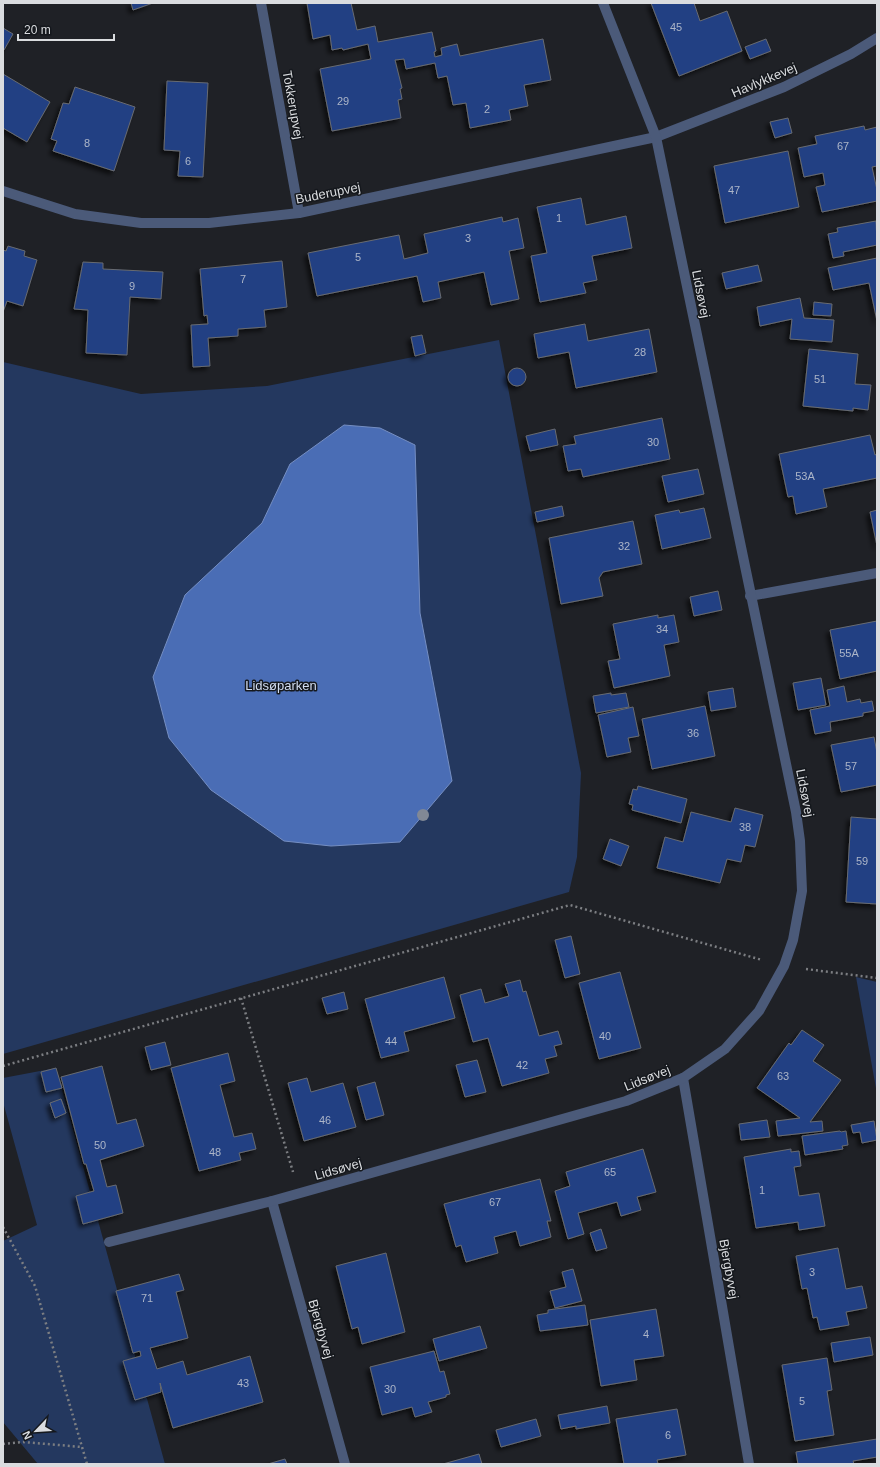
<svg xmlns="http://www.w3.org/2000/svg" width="880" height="1467" viewBox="0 0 880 1467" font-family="Helvetica,sans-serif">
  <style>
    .green { fill: #24385f }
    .water { fill: #4a6db5; stroke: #758ec2 }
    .building { fill: #203f83; stroke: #686b71; filter: url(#shadow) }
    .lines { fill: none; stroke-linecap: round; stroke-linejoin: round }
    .path { stroke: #7c7e82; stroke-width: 2.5; stroke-dasharray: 2 3; stroke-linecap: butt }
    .minor { stroke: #4b5a79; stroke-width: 10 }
    .tree { fill: #818895 }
    .labels { text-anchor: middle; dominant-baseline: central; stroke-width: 3; stroke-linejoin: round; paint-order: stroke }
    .number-label { font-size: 11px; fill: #acb5c8 }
    .street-label { font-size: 13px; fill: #dadcdf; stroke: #15181d }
    .park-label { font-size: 13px; fill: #d1dcf0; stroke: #15181d }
  </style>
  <defs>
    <filter id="shadow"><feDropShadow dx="-3.5" dy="3.5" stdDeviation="2" flood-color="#0009"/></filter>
  </defs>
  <rect width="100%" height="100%" fill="#1f2126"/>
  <!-- green -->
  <g class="green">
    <path d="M499 340 581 773 577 857 569 892 3 1054V362L141 394 267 386Z"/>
    <path d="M856 977 877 982V1094Z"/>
    <path d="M56 1068 165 1464H38L3 1422V1241L37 1225 3 1102V1078Z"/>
  </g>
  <!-- water -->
  <path class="water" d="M344 425 380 428 415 445 420 613 452 781 400 842 331 846 284 841 211 790 169 738 153 677 185 595 262 523 290 464Z"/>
  <!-- building -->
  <g class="building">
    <path d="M131 3H153L133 10Z"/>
    <path d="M307 3H351L357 30 375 26 378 42 432 32 436 51 434 52 435 57 442 55 441 48 457 44 460 56 543 39 551 80 524 85 528 106 509 110 511 120 470 128 466 103 453 105 447 76 438 78 435 63 406 69 404 59 395 60 402 88 400 89 402 99 398 100 401 118 332 131 320 69 371 59 368 44 343 50 342 48 332 50 330 35 313 39Z"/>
    <path d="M651 3H694L700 21 727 11 742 51 679 76Z"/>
    <path d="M3 28 13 34 4 50H3Z"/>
    <path d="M766 39 771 51 750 59 745 47Z"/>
    <path d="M3 74 50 102 27 142 3 128Z"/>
    <path d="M167 81 208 83 203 177 178 176 180 151 164 150Z"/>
    <path d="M75 87 135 107 114 171 53 151 57 141 51 139 63 103 69 104Z"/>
    <path d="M788 118 792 133 775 138 770 122Z"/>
    <path d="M864 126 865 130 877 127V166L872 167 877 190V201L822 212 816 187 825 185 823 173 804 177 798 148 817 144 815 136Z"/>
    <path d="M788 151 799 207 725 223 714 166Z"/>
    <path d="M581 198 586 225 626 216 632 248 592 256 597 280 583 283 586 293 540 302 531 256 547 253 537 207Z"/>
    <path d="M502 217 503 222 518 218 524 248 509 251 519 299 491 305 484 272 438 282 441 298 423 302 417 276 317 296 308 253 399 235 404 259 428 253 424 234Z"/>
    <path d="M876 221 877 245 843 252 844 256 833 258 828 234 838 232 837 228Z"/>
    <path d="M8 246 25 251 24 256 37 260 23 306 7 301 3 312V250L6 251Z"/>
    <path d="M877 258V321L869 283 833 290 828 268Z"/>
    <path d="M282 261 287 307 264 310 266 327 238 329V336L208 338 210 366 193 367 191 325 208 324 207 315 204 316 200 269Z"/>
    <path d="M83 262 103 263V269L163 272 161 299 130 297 127 355 86 353 88 310 74 309Z"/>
    <path d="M758 265 762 281 726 289 722 273Z"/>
    <path d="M800 298 804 318 834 320 832 342 790 339 792 319 760 326 757 307Z"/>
    <path d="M814 302 832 304 831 316 813 315Z"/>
    <path d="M585 324 588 341 649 329 657 372 576 388 569 352 538 358 534 334Z"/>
    <path d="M422 335 426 353 415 356 411 337Z"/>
    <path d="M809 349 858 354 855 384 871 385 868 410 853 408V411L803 406Z"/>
    <circle cx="517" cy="377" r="9"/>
    <path d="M662 418 670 459 583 477 581 469 568 471 563 446 576 444 574 436Z"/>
    <path d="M555 429 558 445 530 451 526 436Z"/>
    <path d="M870 435 875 455 877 454V478L823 489 827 507 796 514 793 496 788 497 779 454Z"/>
    <path d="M698 469 704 494 668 502 662 476Z"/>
    <path d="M562 506 564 516 537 522 535 512Z"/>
    <path d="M704 508 711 538 662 549 655 515 679 510 680 513Z"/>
    <path d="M877 510V546L870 512Z"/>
    <path d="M633 521 642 564 603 572 599 578 603 596 561 604 549 538Z"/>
    <path d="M718 591 722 610 694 616 690 597Z"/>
    <path d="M658 615V618L674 615 679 642 664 645 670 676 614 688 608 661 620 659 613 624Z"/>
    <path d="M877 621V671L840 679 830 630Z"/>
    <path d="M821 678 826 705 798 710 793 683Z"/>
    <path d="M844 686 847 702 860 699 861 703 872 701 874 711 863 713V716L830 722 831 731 815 734 810 710 830 706 827 690Z"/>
    <path d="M733 688 736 707 711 711 708 692Z"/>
    <path d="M611 693V695L626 693 629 707 596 713 593 696Z"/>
    <path d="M705 706 715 756 652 769 642 719Z"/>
    <path d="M633 707 639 736 628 738 631 752 607 757 598 715Z"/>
    <path d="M874 737 877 753V787V785L841 792 831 745Z"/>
    <path d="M638 786 687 799 681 823 632 810 633 805 629 804 633 789 637 790Z"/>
    <path d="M735 808 763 815 755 847 745 845 741 862 727 859 720 883 657 868 665 837 683 842 691 812 731 822Z"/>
    <path d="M851 817 877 819V904L846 902Z"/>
    <path d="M610 839 629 846 621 866 603 859Z"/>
    <path d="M571 936 580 974 565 978 555 940Z"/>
    <path d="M620 972 641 1048 599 1059 579 983Z"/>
    <path d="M444 977 455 1018 404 1032 409 1051 381 1058 365 999Z"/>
    <path d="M520 980 523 992 526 991 539 1036 558 1031 562 1044 554 1046 557 1056 545 1059 549 1073 502 1086 488 1038 473 1042 460 995 481 989 485 1003 509 996 505 984Z"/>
    <path d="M344 992 348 1009 327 1014 322 998Z"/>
    <path d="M802 1030 824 1045 813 1061 841 1080 810 1122 822 1121 823 1131 778 1136 776 1121 800 1118 757 1088 789 1043 791 1045Z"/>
    <path d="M165 1042 171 1065 151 1070 145 1047Z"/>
    <path d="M228 1053 235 1081 220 1085 234 1137 252 1133 256 1149 239 1153 241 1160 199 1171 171 1068Z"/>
    <path d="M477 1060 486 1092 465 1097 456 1065Z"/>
    <path d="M102 1066 117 1124 136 1119 144 1146 100 1160 107 1187 116 1185 123 1213 83 1224 76 1196 94 1191 86 1164H84L61 1077Z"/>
    <path d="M56 1068 62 1088 46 1092 41 1072Z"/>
    <path d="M307 1078 311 1092 343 1083 356 1127 304 1141 288 1083Z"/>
    <path d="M375 1082 384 1115 366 1120 357 1087Z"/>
    <path d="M61 1099 66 1113 55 1118 50 1103Z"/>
    <path d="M767 1120 770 1137 741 1140 739 1124Z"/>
    <path d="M874 1121 877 1140 862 1143 860 1132 853 1133 851 1125Z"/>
    <path d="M840 1131 841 1132 846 1131 848 1145 842 1146 843 1149 805 1155 802 1136Z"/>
    <path d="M643 1149 656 1192 637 1197 641 1210 621 1216 617 1202 578 1213 584 1234 568 1239 555 1191 570 1186 566 1172Z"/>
    <path d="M791 1149V1152L799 1151 801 1166 794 1167 799 1196 819 1193 825 1226 799 1230 798 1222 756 1228 744 1157Z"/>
    <path d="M540 1179 551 1221H547L551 1237 520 1246 516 1231 494 1237 498 1253 466 1262 461 1245 456 1247 444 1204Z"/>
    <path d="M601 1229 607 1248 596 1251 590 1233Z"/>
    <path d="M838 1248 846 1289 862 1286 867 1308 846 1312 849 1325 820 1330 817 1317 813 1318 807 1288 802 1289 796 1256Z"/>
    <path d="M386 1253 405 1332 362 1344 358 1327 352 1329 336 1266Z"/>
    <path d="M573 1269 582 1301 555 1308 550 1291 566 1287 562 1272Z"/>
    <path d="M179 1274 184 1290 176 1292 188 1338 150 1348 157 1369 183 1361 187 1375 250 1356 263 1402 173 1428 160 1383 161 1392 135 1400 123 1361 141 1356 140 1351 133 1353 116 1291Z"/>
    <path d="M585 1305 588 1325 540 1331 537 1315 548 1313V1310Z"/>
    <path d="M656 1309 664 1356 634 1360 637 1380 601 1386 590 1320Z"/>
    <path d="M480 1326 487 1348 439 1361 433 1339Z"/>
    <path d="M870 1337 873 1355 834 1362 831 1343Z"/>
    <path d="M434 1351 440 1372 444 1371 450 1394 446 1395V1397L428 1402 432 1412 415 1417 412 1407 382 1415 370 1367Z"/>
    <path d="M827 1358 832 1390 827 1391 834 1435 795 1441 782 1365Z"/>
    <path d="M607 1406 610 1423 576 1429V1426L561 1429 558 1415Z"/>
    <path d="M677 1409 686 1455 657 1460 658 1464H624L616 1419Z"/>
    <path d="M536 1419 541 1436 501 1447 496 1430Z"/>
    <path d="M877 1439V1457L853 1461 854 1464H798L796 1452Z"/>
    <path d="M479 1454 482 1464H443Z"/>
    <path d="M285 1459 287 1464H268Z"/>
  </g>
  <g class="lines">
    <!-- path -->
    <g class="path">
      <path d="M806 969 877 978"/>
      <path d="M241 998 293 1172"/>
      <path d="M3 1066 570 905 762 960"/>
      <path d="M3 1227 35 1286 87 1464"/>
      <path d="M3 1444 23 1442 82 1447"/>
    </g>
    <!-- minor -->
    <g class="minor">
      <path d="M261 3 299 213"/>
      <path d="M3 191 75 214 141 223H209L299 213 656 137 784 87 851 54 877 38"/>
      <path d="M750 596 877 573"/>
      <path d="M683 1078 749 1464"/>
      <path d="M272 1201 345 1464"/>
      <path d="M109 1242 272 1201 626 1101 683 1078 725 1049 759 1011 784 966 793 940 802 891 800 841 796 812 656 137 603 3"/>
    </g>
  </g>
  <!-- trees -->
  <circle class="tree" cx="423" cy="815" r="6"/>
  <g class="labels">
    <!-- number labels -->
    <g class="number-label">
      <text x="676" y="27">45</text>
      <text x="343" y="101">29</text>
      <text x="487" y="109">2</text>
      <text x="87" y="143">8</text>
      <text x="843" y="146">67</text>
      <text x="188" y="161">6</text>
      <text x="734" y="190">47</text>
      <text x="559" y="218">1</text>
      <text x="468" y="238">3</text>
      <text x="358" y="257">5</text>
      <text x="243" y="279">7</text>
      <text x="132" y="286">9</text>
      <text x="640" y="352">28</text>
      <text x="820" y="379">51</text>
      <text x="653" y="442">30</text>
      <text x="805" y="476">53A</text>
      <text x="624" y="546">32</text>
      <text x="662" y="629">34</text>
      <text x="849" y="653">55A</text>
      <text x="693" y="733">36</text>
      <text x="851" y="766">57</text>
      <text x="745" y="827">38</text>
      <text x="862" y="861">59</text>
      <text x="605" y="1036">40</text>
      <text x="391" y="1041">44</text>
      <text x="522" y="1065">42</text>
      <text x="783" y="1076">63</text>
      <text x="325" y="1120">46</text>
      <text x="100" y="1145">50</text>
      <text x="215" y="1152">48</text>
      <text x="610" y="1172">65</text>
      <text x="762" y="1190">1</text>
      <text x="495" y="1202">67</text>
      <text x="812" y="1272">3</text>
      <text x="147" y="1298">71</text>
      <text x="646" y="1334">4</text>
      <text x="243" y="1383">43</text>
      <text x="390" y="1389">30</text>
      <text x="802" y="1401">5</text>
      <text x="668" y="1435">6</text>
    </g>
    <!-- street labels -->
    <g class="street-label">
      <text transform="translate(764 80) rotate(-23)">Havlykkevej</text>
      <text transform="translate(293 105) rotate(80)">Tokkerupvej</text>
      <text transform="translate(328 193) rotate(-11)">Buderupvej</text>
      <text transform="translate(701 294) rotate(79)">Lidsøvej</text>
      <text transform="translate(805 793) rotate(79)">Lidsøvej</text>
      <text transform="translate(647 1078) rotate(-22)">Lidsøvej</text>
      <text transform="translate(338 1169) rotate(-16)">Lidsøvej</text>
      <text transform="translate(729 1269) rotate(80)">Bjergbyvej</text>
      <text transform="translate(321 1329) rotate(74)">Bjergbyvej</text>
    </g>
    <!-- park labels -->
    <g class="park-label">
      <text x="281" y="685">Lidsøparken</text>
    </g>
  </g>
  <!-- border -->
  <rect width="880" height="1467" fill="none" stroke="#dadcdf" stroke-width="8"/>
  <!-- north arrow -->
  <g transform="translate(36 1431) rotate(245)" stroke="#15181d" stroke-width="3" paint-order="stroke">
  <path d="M0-3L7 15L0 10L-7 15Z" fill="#dadcdf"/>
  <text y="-6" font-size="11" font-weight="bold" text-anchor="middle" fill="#dadcdf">N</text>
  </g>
  <!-- scale -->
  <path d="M18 34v6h96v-6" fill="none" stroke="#dadcdf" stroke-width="2"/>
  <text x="24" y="34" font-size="12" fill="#dadcdf" stroke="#15181d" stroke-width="3" paint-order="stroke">20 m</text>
</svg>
